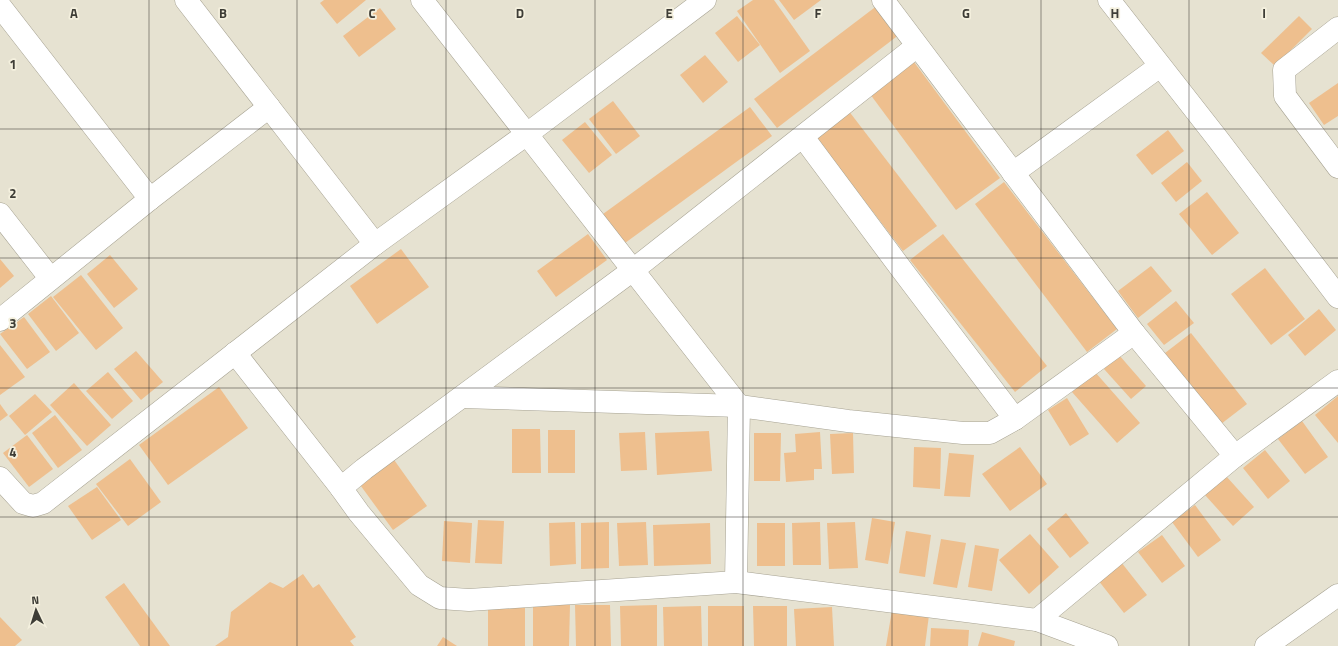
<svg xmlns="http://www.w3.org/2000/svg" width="1338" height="646" viewBox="0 0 1338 646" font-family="'Titillium Web',sans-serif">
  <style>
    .building { fill: #eebf8e }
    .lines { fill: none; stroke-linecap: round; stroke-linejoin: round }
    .minor-casing { stroke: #a6a292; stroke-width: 23 }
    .minor { stroke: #fff; stroke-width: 22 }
    .grid { fill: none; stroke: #3e3d36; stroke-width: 1; stroke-opacity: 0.55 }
    .grid-label { font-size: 13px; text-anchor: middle; font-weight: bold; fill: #3e3d36; stroke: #f4f0de; stroke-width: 3.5; stroke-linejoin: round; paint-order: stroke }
  </style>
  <rect width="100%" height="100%" fill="#e6e2d1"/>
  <!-- building -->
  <g class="building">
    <path d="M324 0H366L337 24 320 3Z"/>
    <path d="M753 0H774L810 51 780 73 737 11Z"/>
    <path d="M779 0H821L794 20Z"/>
    <path d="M878 5 900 34 777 128 754 99Z"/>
    <path d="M380 8 396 29 359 57 343 36Z"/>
    <path d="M737 16 760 45 738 62 715 33Z"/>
    <path d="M1299 16 1312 29 1275 66 1261 53Z"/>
    <path d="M705 55 728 82 703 103 680 75Z"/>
    <path d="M914 62 1000 178 956 210 870 94Z"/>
    <path d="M1338 83V116L1324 125 1309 103Z"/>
    <path d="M613 101 640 136 616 154 589 119Z"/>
    <path d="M750 107 772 136 625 243 603 214Z"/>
    <path d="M848 110 937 226 903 251 814 135Z"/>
    <path d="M585 122 612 155 589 173 562 140Z"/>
    <path d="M1168 130 1184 151 1152 175 1136 155Z"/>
    <path d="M1187 162 1202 181 1176 202 1161 183Z"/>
    <path d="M1004 182 1117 329 1087 352 975 204Z"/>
    <path d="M1207 192 1239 233 1212 255 1179 214Z"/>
    <path d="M588 234 607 260 556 297 537 271Z"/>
    <path d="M943 234 1047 366 1015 392 910 260Z"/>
    <path d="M401 249 429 287 377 324 350 286Z"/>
    <path d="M110 255 138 289 114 308 87 274Z"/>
    <path d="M0 259 14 276 0 288Z"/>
    <path d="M1151 266 1172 291 1138 318 1118 291Z"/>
    <path d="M1265 268 1305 319 1271 345 1231 294Z"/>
    <path d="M81 275 123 328 96 350 53 297Z"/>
    <path d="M51 296 79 333 56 351 28 314Z"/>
    <path d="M1176 301 1194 323 1164 345 1147 324Z"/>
    <path d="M1319 309 1336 330 1305 356 1288 335Z"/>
    <path d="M24 317 50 352 27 369 0 334Z"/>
    <path d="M1191 333 1247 404 1221 424 1165 353Z"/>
    <path d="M0 345 25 377 0 395Z"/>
    <path d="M136 351 163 382 141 400 114 369Z"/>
    <path d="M1119 355 1146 386 1131 399 1104 369Z"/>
    <path d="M108 372 133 401 112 419 86 391Z"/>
    <path d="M1095 372 1140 423 1117 443 1072 392Z"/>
    <path d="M74 383 111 425 87 446 50 405Z"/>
    <path d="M219 387 248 428 168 485 139 445Z"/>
    <path d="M35 394 52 412 25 435 9 416Z"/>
    <path d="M1338 396V443L1315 415Z"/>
    <path d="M1067 398 1089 434 1070 446 1048 410Z"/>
    <path d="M0 404 8 415 0 421Z"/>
    <path d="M55 415 82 450 58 468 32 433Z"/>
    <path d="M1302 421 1328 457 1305 474 1278 439Z"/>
    <path d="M512 429H540L541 473H512Z"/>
    <rect x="548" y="430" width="27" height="43"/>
    <path d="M709 431 712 471 657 475 655 433Z"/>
    <path d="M645 432 647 470 621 471 619 433Z"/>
    <path d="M820 432 822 469H814V480L786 482 784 453 796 452 795 434Z"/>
    <path d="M754 433H781L780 481H754Z"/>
    <path d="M853 433 854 473 832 474 830 434Z"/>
    <path d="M27 435 53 469 29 487 3 453Z"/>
    <path d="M914 447 941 448 940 489 913 487Z"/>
    <path d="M1020 447 1047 484 1010 511 982 474Z"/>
    <path d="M1265 450 1290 481 1268 499 1243 468Z"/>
    <path d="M949 453 974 455 970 497 944 496Z"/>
    <path d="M392 457 427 506 393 530 358 482Z"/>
    <path d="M130 459 161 502 128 526 96 484Z"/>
    <path d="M1226 476 1254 507 1233 526 1205 495Z"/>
    <path d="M97 487 121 520 92 540 68 506Z"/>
    <path d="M1195 505 1221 540 1198 557 1172 522Z"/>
    <path d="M1066 513 1089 543 1070 558 1047 529Z"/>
    <path d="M872 518 895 522 888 564 865 560Z"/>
    <path d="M478 520 504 521 502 564 475 563Z"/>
    <path d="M444 521 472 523 470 563 442 561Z"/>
    <path d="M575 522 576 564 550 566 549 523Z"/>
    <path d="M609 522V568L581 569V523Z"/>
    <path d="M646 522 648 565 619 566 617 523Z"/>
    <path d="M820 522 821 565H793L792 523Z"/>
    <path d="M855 522 858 568 829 569 827 523Z"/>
    <path d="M710 523 711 564 654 566 653 525Z"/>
    <rect x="757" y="523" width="28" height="43"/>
    <path d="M906 531 931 535 925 577 899 573Z"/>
    <path d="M1030 534 1059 567 1029 594 999 560Z"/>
    <path d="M1162 535 1185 566 1162 583 1138 552Z"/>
    <path d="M941 539 966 543 957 588 933 584Z"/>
    <path d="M975 545 999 549 992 591 968 587Z"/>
    <path d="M1121 562 1147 595 1124 613 1098 580Z"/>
    <path d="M303 574 313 588 319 584 356 637 350 641 354 646H215L228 637 231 612 270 582 283 588Z"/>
    <path d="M124 583 170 646H140L105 597Z"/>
    <path d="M533 605H570L569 646H533Z"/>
    <path d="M575 605H610L611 646H576Z"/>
    <path d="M657 605V646H621L620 606Z"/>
    <rect x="488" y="606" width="37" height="40"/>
    <path d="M701 606 702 646H664L663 607Z"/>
    <rect x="708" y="606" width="36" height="40"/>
    <path d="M753 606H787V646H754Z"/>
    <path d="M832 607 834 646H796L794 609Z"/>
    <path d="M892 610 929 615 925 646H886Z"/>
    <path d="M0 617 22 640 15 646H0Z"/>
    <path d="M931 628 969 630 968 646H930Z"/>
    <path d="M982 632 1015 641 1014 646H978Z"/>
    <path d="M443 637 457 646H437Z"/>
  </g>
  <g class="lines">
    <!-- minor casing -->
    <g class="minor-casing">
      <g id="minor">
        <path d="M186 0 375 244"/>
        <path d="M422 0 739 406 736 582"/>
        <path d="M883 0 1134 333 1235 456"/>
        <path d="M1109 0 1217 138 1338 297"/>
        <path d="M0 6 150 199"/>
        <path d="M1338 28 1284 70 1285 96 1338 167"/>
        <path d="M803 137 902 270 1015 419"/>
        <path d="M1013 173 1160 66"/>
        <path d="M0 214 50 278"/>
        <path d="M0 320 150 199 269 107"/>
        <path d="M235 353 341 488 359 513 419 585 440 598 469 600 736 582 1037 620 1107 646"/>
        <path d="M462 397 739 406 848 421 963 433H990L1015 419 1134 333"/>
        <path d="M0 478 23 503 33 506 43 503 375 244 527 134 705 0"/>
        <path d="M341 488 364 469 633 270 917 46"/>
        <path d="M1037 620 1235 456 1338 381"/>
        <path d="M1266 646 1338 595"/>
      </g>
    </g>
    <!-- minor -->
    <use href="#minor" class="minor"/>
  </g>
  <!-- grid -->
  <path class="grid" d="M149 0V646M297 0V646M446 0V646M595 0V646M743 0V646M892 0V646M1041 0V646M1189 0V646M0 129H1338M0 258H1338M0 388H1338M0 517H1338"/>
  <g class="grid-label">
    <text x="74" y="18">A</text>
    <text x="223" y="18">B</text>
    <text x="372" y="18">C</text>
    <text x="520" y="18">D</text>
    <text x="669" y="18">E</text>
    <text x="818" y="18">F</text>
    <text x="966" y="18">G</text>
    <text x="1115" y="18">H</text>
    <text x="1264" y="18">I</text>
    <text x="13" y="69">1</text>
    <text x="13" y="198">2</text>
    <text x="13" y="328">3</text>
    <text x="13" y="457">4</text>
  </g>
  <!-- north arrow -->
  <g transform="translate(36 610) rotate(356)" stroke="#f4f0de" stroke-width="3" paint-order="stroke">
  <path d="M0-3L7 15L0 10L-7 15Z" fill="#3e3d36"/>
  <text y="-6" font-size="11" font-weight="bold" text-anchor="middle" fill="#3e3d36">N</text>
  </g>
</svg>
